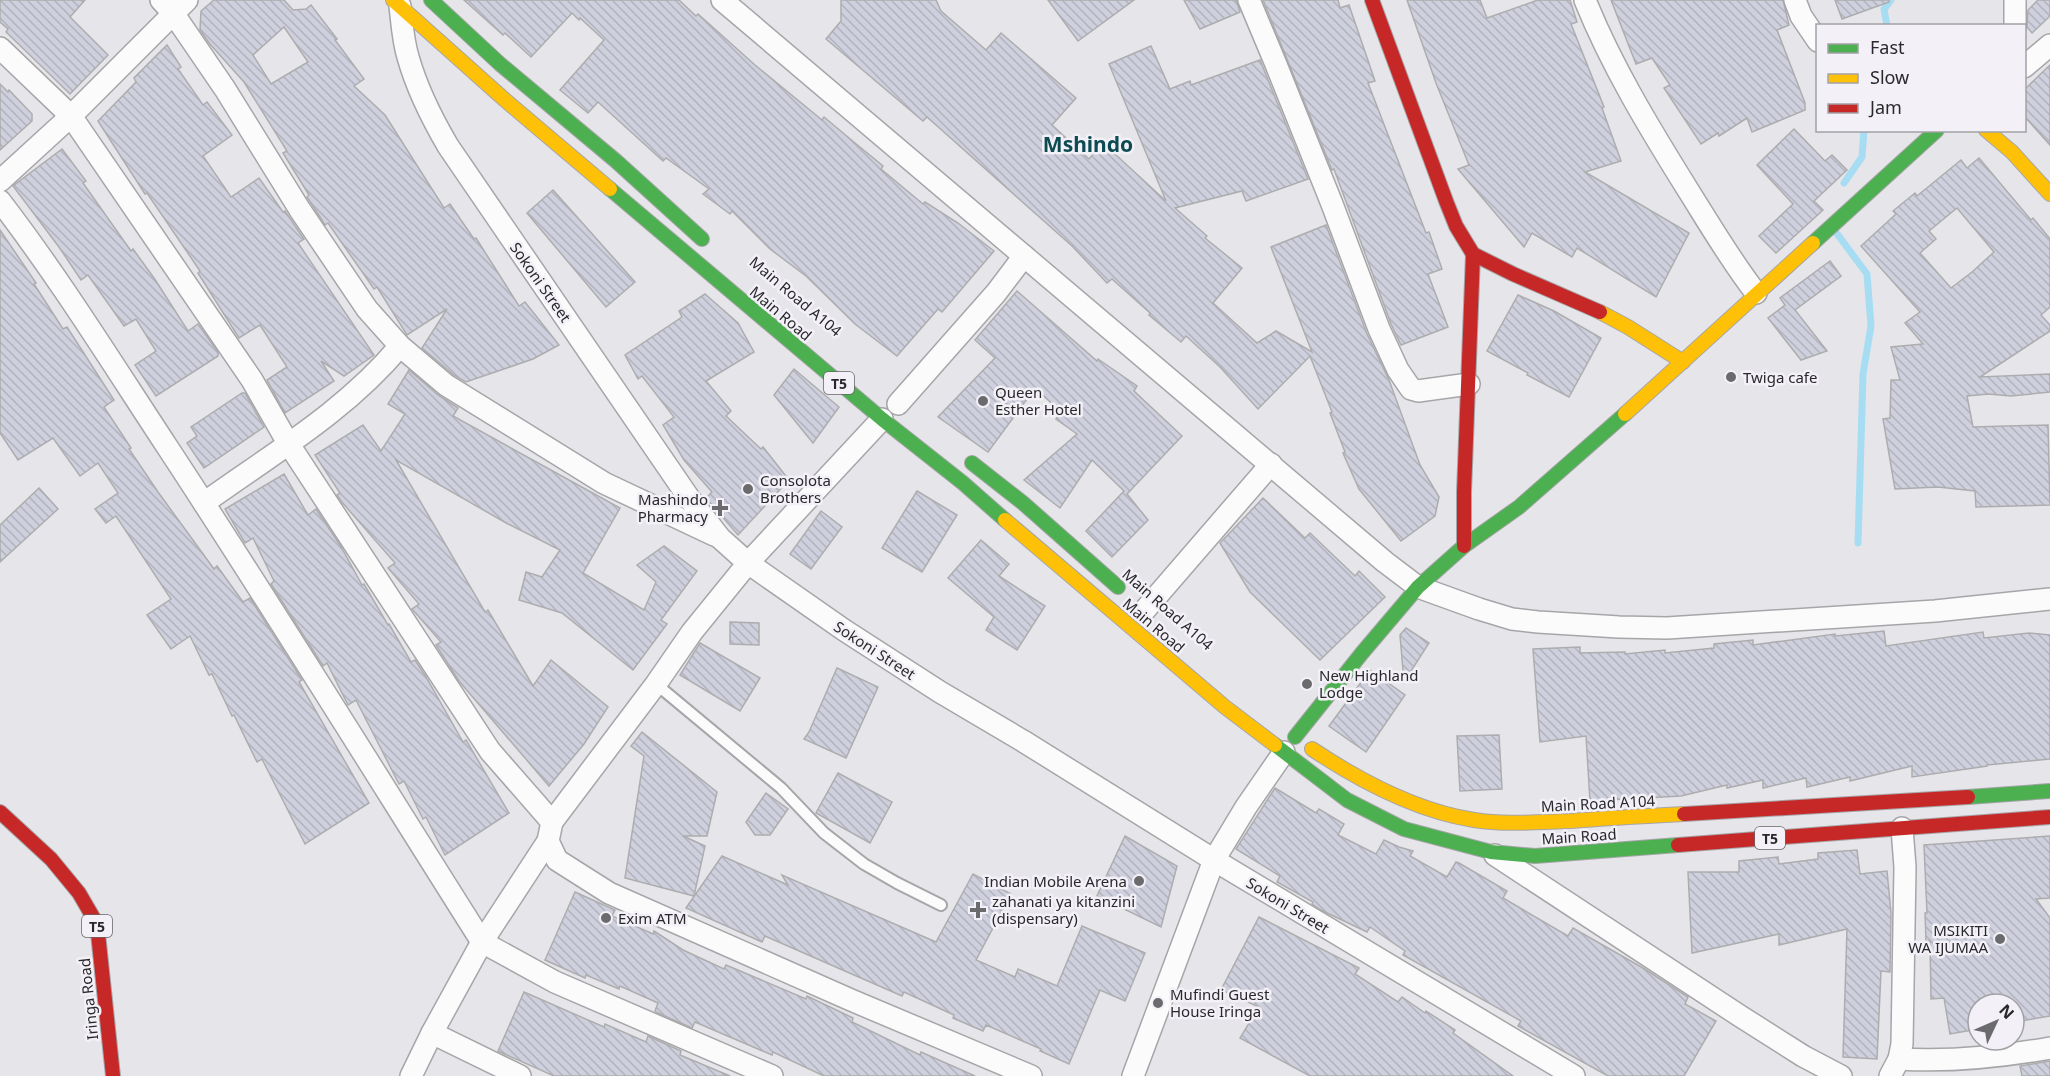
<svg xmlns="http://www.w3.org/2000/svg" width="2050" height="1076" viewBox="0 0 2050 1076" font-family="'Noto Sans',sans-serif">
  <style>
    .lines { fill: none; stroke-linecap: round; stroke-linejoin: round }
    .stream { stroke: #a7ddf3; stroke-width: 7 }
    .building { fill: url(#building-back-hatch); stroke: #adadaf; stroke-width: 1.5; fill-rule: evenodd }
    .lane-casing { stroke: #a6a5a8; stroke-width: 14 }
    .street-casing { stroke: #a6a5a8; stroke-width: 24 }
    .fast-casing { stroke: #a6a5a8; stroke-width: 16 }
    .slow-casing { stroke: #a6a5a8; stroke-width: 16 }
    .jam-casing { stroke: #a6a5a8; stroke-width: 16 }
    .lane { stroke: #fbfbfc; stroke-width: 10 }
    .street { stroke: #fbfbfc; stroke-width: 21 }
    .fast { stroke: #4caf50; stroke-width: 14 }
    .slow { stroke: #ffc107; stroke-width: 14 }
    .jam { stroke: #c62828; stroke-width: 14 }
    .poi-dot { fill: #6b6b6e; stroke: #f3f1f7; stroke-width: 2 }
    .labels { text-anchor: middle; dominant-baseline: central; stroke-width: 5; stroke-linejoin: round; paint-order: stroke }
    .shield { fill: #f3f1f7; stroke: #666568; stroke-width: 1.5 }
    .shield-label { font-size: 14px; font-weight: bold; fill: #29292b }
    .street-label { font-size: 15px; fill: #29292b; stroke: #f3f1f7 }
    .poi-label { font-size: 15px; fill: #29292b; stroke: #f3f1f7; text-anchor: start }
    .district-label { font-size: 21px; font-weight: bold; fill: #0c4b52; stroke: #f3f1f7 }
  </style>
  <defs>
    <pattern id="building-back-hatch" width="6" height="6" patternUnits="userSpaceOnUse" patternTransform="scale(1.5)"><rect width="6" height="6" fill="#cfd0dd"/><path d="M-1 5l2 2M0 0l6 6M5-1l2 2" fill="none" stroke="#b2b3be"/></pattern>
  </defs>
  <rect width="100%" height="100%" fill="#e6e5e9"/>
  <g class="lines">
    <!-- stream -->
    <g class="stream">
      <path d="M1887 26 1884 9 1891 0"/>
      <path d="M1844 183 1862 157 1864 130"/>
      <path d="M1835 231 1867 274 1871 326 1863 374 1858 543"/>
    </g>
  </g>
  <!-- building -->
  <g class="building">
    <path d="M0 0H85L70 17 108 55 70 94 6 32 8 29 0 22Z"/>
    <path d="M214 0H284L293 10 306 9 311 5 337 39 335 40 364 79 354 86 385 115 444 208 450 204 474 239 476 238 519 306 525 302 559 345 533 359 466 382 454 375 422 348 447 309 407 335 377 287 374 289 328 223 325 225 311 203 307 197 309 195 283 153 287 151 244 82 209 43 200 30 201 11ZM284 27 308 62 271 84 253 55Z"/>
    <path d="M464 0H679L696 16 698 14 755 65 822 120 824 117 855 143 883 166 881 169 923 204 925 202 958 223 994 251 942 312 938 309 897 356 855 324 806 276 770 249 732 211 730 214 703 194 709 189 666 158 663 161 598 102 588 113 560 90 604 40 580 18 579 20 572 13 531 57 505 33 503 35Z"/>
    <path d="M841 0H936L941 11 986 50 1001 33 1076 98 1052 125 1089 159 1103 143 1166 201 1109 64 1151 46 1170 89 1190 81 1191 85 1260 60 1308 179 1246 201 1242 191 1175 208 1207 236 1205 238 1242 268 1213 303 1257 343 1276 331 1312 352 1271 247 1326 225 1367 334 1389 380 1420 465 1439 497 1435 516 1401 541 1359 489 1343 453 1345 452 1330 413 1332 412 1310 356 1258 409 1220 367 1186 336 1181 342 1149 315 1150 313 1112 279 1107 283 1072 246 927 117 923 121 826 39 841 21Z"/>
    <path d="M1048 0H1134L1078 41Z"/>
    <path d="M1184 0H1236L1240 12 1200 29Z"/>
    <path d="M1263 0H1338L1340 8 1349 5 1375 81 1368 83 1426 233 1429 232 1442 269 1428 274 1448 327 1401 345 1391 324 1334 169 1332 170Z"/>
    <path d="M1407 0H1480L1487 18 1538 0H1570L1577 22 1571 24 1604 107 1602 108 1621 161 1585 172 1689 233 1656 297 1577 248 1572 257 1532 233 1524 247 1458 169 1469 165 1436 83Z"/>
    <path d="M1611 0H1783L1789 25 1777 30 1805 103V110L1752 132 1747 118 1719 136 1718 133 1701 144 1664 88 1670 85 1652 58 1636 64Z"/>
    <path d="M1835 0H1889V2L1842 19Z"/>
    <path d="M2038 0H2050V16L2032 33 2027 27 2028 10Z"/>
    <path d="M167 45 181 67 178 69 203 105 207 102 232 135 203 156 231 197 259 178 283 212 285 211 304 239 298 243 374 355 344 376 321 361 334 381 285 413 267 380 287 367 260 325 239 338 198 273 200 271 147 193 145 194 98 121 136 82 134 78Z"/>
    <path d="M2050 65V145L2025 117V89Z"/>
    <path d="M0 84 8 92 9 90 32 114V121L0 150Z"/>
    <path d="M1794 129 1825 161 1832 155 1847 170 1814 201 1823 210 1776 253 1759 236 1793 204 1757 165Z"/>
    <path d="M62 149 86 181 83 183 131 251 133 249 154 278 188 331 198 324 218 352V356L156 396 135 365 156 351 136 319 124 326 88 275 81 280 59 247 13 186Z"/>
    <path d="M1979 158 2031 220 2033 218 2050 239V307L2041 315 2050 325V331L1980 377 2050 374V392L2011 396 1988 394 1967 396 1973 427 2048 425 2050 505 1976 507 1975 491 1938 487 1895 489 1883 419 1890 418 1891 380H1900L1891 347 1923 344 1905 323 1920 312 1861 246 1896 214 1893 211 1915 193 1917 196 1961 160 1967 168ZM1957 208 1994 252 1972 272 1951 288 1920 253 1936 239 1929 231Z"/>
    <path d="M553 190 635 282 606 307 527 213Z"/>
    <path d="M0 230 36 283 34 284 63 329 67 327 114 400 104 407 131 448 129 449 158 492 214 569 217 566 243 602 250 598 302 680 299 682 369 803 305 844 262 759 257 762 234 715 232 716 212 674 209 675 190 636 171 649 147 615 171 599 116 516 106 523 95 509 118 493 98 463 80 476 53 438 18 460 0 433Z"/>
    <path d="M1830 261 1841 276 1795 310 1827 351 1801 360 1768 318 1785 305 1780 298Z"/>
    <path d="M1017 291 1097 361 1098 359 1137 386 1134 391 1182 436 1127 494 1148 520 1112 557 1086 531 1124 491 1092 460 1060 508 1024 480 1077 434 1056 419 1061 412 1035 388 988 452 938 417 995 358 975 340Z"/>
    <path d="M705 294 738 323 754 352 706 381 731 411 726 416 761 449 763 447 789 480 738 535 706 498 712 492 684 460 663 425 674 417 642 376 638 379 625 355 682 317 679 311Z"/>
    <path d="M1518 295 1554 311 1601 338 1569 397 1527 375 1528 373 1487 351Z"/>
    <path d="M794 369 839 407 813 443 774 395Z"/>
    <path d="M409 370 438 395 458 408 453 416 620 508 583 573 644 610 656 582 637 565 664 546 697 571 661 620 667 624 633 670 562 613 519 600 526 572 542 577 560 550 508 524 396 460 485 612 488 610 533 686 551 660 608 707 584 744 549 786 459 681 436 645 441 642 412 609 419 604 388 568 395 563 341 501 337 495 340 493 315 455 363 425 381 451 405 414 388 404Z"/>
    <path d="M242 393H245L264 427 204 468 187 443 197 436 191 427Z"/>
    <path d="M284 474 308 515 316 509 340 545 362 585 364 584 388 625 389 624 411 662 415 660 426 677 463 742 466 740 509 813 445 855 426 817 423 819 404 781 399 784 356 700 348 705 327 663 323 666 271 584 274 581 253 538 245 543 225 509Z"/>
    <path d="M39 488 58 509 0 562V525Z"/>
    <path d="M917 491 957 515 922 572 882 548Z"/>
    <path d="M1263 498 1305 538 1310 533 1355 576 1359 571 1385 597 1320 660 1250 592 1220 543Z"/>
    <path d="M821 511 842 527 811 569 790 554Z"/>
    <path d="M981 540 1009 564 999 576 1045 606 1017 650 986 630 994 617 948 578Z"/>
    <path d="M730 622 759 623V645L730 644Z"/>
    <path d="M1406 628 1429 643 1404 682 1400 635Z"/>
    <path d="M1884 631 1886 646 1983 632 1984 638 2029 633 2050 635V759L1987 765V766L1912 777V766L1850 781V777L1807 787 1806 778 1763 788V780L1727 788V785L1681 796 1590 801 1586 736 1540 742 1533 649 1580 647V653L1625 652V654L1665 650V653L1714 648V644L1753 640V645L1835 634V636Z"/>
    <path d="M700 643 760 678 740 711 680 675Z"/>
    <path d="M837 668 878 687 846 758 804 739 809 732Z"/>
    <path d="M1370 670 1405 695 1366 752 1329 726Z"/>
    <path d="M642 732 717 792 707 836H683L705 846 694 896 625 878 644 756 631 746Z"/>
    <path d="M1499 735 1502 789 1460 791 1457 736Z"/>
    <path d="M838 773 892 802 870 843 816 813Z"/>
    <path d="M1275 788 1316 813 1319 809 1344 824 1338 835 1376 854 1384 840 1399 847 1413 851 1410 856 1447 877 1456 862 1459 863 1507 891 1503 898 1568 936 1573 928 1643 968 1688 997 1685 1004 1716 1021 1684 1076H1608L1518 1026 1521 1021 1403 955 1405 951 1370 927 1367 932 1321 910 1312 904 1313 902 1277 882 1280 876 1236 849Z"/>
    <path d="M766 793 788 809 770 835H755L746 822Z"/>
    <path d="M1125 836 1177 866 1161 927 1097 896Z"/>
    <path d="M2050 836V898L2036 899 2050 918V1016L2014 1022V1004H1978V1029L1950 1034 1944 998 1931 999 1930 941H1926L1925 913H1927L1924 845Z"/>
    <path d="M1857 850 1860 874 1887 871 1891 913 1890 972 1881 971 1877 1059 1843 1057 1847 929 1779 945V934L1692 953 1688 872H1739V861L1778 857 1779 864 1818 859V853Z"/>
    <path d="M722 856 788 885 782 875 936 942 973 874 1011 894 976 960 1015 977 1018 969 1057 986 1082 926 1145 953 1125 1001 1100 990 1069 1064 1040 1051 1041 1049 986 1025 983 1031 953 1018 954 1015 904 992 902 996 765 936 762 942 686 908Z"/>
    <path d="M575 892 615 910 612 916 653 934 654 931 683 950 724 969 726 965 806 999 807 996 853 1018 852 1022 920 1055 921 1052 975 1076H824L773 1052 772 1055 695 1022 692 1028 658 1013 655 1011 658 1003 620 986 619 989 586 975 585 978 545 960Z"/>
    <path d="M1259 917 1359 968 1355 974 1398 1002 1402 997 1425 1013 1426 1011 1455 1030 1453 1033 1513 1076H1310L1240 1038 1259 1007 1221 990Z"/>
    <path d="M524 992 604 1027 605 1024 646 1042 648 1036 681 1051 680 1055 730 1076H554L498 1051Z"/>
    <path d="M2050 1061V1076H2022L2020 1066Z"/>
  </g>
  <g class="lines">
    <!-- lane casing -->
    <g class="lane-casing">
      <path id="lane" d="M656 684 781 788 824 833 864 864 897 883 941 905"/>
    </g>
    <!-- street casing -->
    <g class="street-casing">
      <g id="street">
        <path d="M161 0 173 13 225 89 300 210 367 309 400 346 446 385 604 483 714 535"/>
        <path d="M722 0 1385 562 1418 587 1479 609 1512 619 1538 622 1619 627 1667 628 1935 611 2050 599"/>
        <path d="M1249 0 1275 62 1332 204 1379 329 1398 370 1411 389 1418 391 1469 384"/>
        <path d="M1585 0C1612 67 1650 129 1688 190 1710 225 1731 261 1756 293"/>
        <path d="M1795 0 1801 16 1818 41"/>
        <path d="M2015 0V26"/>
        <path d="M400 6C402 23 403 41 408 57 417 89 431 117 448 146L689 498 720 538 748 563 844 630 940 692 1023 741 1214 860 1574 1076"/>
        <path d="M0 48 71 116 252 380 288 443 490 751 552 822"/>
        <path d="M2024 67 2050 45"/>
        <path d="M0 181 71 116 187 0"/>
        <path d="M0 201C60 279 112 363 166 445 274 609 377 776 482 942L555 982 772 1076"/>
        <path d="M898 404 996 293 1024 256"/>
        <path d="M882 419 748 563 692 632 656 684 552 822 548 841 557 860 609 893 851 1000 1031 1076"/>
        <path d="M204 503C272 454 346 411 400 346"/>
        <path d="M1144 611 1271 464"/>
        <path d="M1495 855 1740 1016 1803 1056 1841 1076"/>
        <path d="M432 1033 520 1076"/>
        <path d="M1899 1059C1950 1062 2000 1057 2050 1048"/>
        <path d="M411 1076 432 1033 482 942 548 841"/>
        <path d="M1133 1076 1214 860 1246 807 1284 752"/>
        <path d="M1890 1076 1899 1059 1902 1044 1905 867 1902 828"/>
      </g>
    </g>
    <!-- fast casing -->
    <g class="fast-casing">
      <g id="fast">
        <path d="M431 0 500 64 616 161 702 239"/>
        <path d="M610 189 882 419 963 483 1005 520"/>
        <path d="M1813 243 1937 130"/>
        <path d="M972 463 1023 503 1118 587"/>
        <path d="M1295 737 1362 653 1418 587 1464 546 1519 507 1625 414"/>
        <path d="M1275 745 1347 800 1404 829 1491 852 1535 856 1678 845"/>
        <path d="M1968 797 2050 791"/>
      </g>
    </g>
    <!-- slow casing -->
    <g class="slow-casing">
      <g id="slow">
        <path d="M393 0 505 100 610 189"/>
        <path d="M1986 130 2012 152 2050 194"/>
        <path d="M1600 312 1628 327 1683 362"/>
        <path d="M1625 414 1813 243"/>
        <path d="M1005 520 1225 707 1275 745"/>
        <path d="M1312 749C1360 781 1416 811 1474 820 1506 825 1538 822 1570 821 1608 818 1646 816 1684 814"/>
      </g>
    </g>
    <!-- jam casing -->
    <g class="jam-casing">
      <g id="jam">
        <path d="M1372 0 1446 201 1456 226 1473 254 1513 274 1600 312"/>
        <path d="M1464 546V492L1473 254"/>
        <path d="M0 812 51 859 79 893 97 924 113 1076"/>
        <path d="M1684 814 1968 797"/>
        <path d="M1678 845 2050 817"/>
      </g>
    </g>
    <!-- lane -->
    <use href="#lane" class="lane"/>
    <!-- street -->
    <use href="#street" class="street"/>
    <!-- fast -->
    <use href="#fast" class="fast"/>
    <!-- slow -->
    <use href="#slow" class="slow"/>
    <!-- jam -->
    <use href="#jam" class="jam"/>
  </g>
  <!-- markers -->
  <g class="poi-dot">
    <circle cx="1731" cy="377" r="6"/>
    <circle cx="983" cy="401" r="6"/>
    <circle cx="748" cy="489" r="6"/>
    <path d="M717 499h6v6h6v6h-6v6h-6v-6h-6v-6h6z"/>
    <circle cx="1307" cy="684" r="6"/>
    <circle cx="1139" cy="881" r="6"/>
    <path d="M975 901h6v6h6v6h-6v6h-6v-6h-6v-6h6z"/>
    <circle cx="606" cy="918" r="6"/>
    <circle cx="2000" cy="939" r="6"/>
    <circle cx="1158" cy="1003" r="6"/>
  </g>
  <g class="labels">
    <!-- shield labels -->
    <g class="shield">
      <rect x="824" y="372" width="30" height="22" rx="4.5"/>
      <rect x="1755" y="827" width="30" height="22" rx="4.5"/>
      <rect x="82" y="915" width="30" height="22" rx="4.5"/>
    </g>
    <g class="shield-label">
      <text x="839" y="383">T5</text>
      <text x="1770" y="838">T5</text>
      <text x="97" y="926">T5</text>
    </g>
    <!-- street labels -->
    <g class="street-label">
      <text transform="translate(541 282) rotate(55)">Sokoni Street</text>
      <text transform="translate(796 296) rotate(40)">Main Road A104</text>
      <text transform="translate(781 313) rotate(40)">Main Road</text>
      <text transform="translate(1168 609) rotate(41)">Main Road A104</text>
      <text transform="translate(1154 625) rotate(40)">Main Road</text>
      <text transform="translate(875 650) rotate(33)">Sokoni Street</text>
      <text transform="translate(1598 803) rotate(-3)">Main Road A104</text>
      <text transform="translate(1579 836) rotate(-4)">Main Road</text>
      <text transform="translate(1288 905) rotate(31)">Sokoni Street</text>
      <text transform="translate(88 999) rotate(-96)">Iringa Road</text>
    </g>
    <!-- poi labels -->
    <g class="poi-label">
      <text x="1743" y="377">Twiga cafe</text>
      <text x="995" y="392">Queen<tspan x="995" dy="17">Esther Hotel</tspan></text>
      <text x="760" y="480">Consolota<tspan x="760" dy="17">Brothers</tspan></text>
      <text x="708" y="499" text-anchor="end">Mashindo<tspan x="708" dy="17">Pharmacy</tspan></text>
      <text x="1319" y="675">New Highland<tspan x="1319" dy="17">Lodge</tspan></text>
      <text x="1127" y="881" text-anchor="end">Indian Mobile Arena</text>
      <text x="992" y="901">zahanati ya kitanzini<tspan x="992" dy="17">(dispensary)</tspan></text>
      <text x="618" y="918">Exim ATM</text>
      <text x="1988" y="930" text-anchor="end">MSIKITI<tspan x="1988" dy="17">WA IJUMAA</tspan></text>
      <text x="1170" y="994">Mufindi Guest<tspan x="1170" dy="17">House Iringa</tspan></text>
    </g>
    <!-- district labels -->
    <g class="district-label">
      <text x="1088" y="144">Mshindo</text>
    </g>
  </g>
  <!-- legend -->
  <rect x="1816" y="24" width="210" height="108" fill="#f3f1f7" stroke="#a2a1a5" stroke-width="1.5"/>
  <rect x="1828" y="44" width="30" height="9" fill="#4caf50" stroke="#a2a1a5" stroke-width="1.5"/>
  <text x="1870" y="54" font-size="18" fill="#29292b">Fast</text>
  <rect x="1828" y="74" width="30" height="9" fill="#ffc107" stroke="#a2a1a5" stroke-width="1.5"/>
  <text x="1870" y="84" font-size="18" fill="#29292b">Slow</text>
  <rect x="1828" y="104" width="30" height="9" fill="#c62828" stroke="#a2a1a5" stroke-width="1.5"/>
  <text x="1870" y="114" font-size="18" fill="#29292b">Jam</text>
  <!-- north arrow -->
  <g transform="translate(1996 1022) rotate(46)"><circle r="28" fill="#f3f1f7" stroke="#a2a1a5" stroke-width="1.5"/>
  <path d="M0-4.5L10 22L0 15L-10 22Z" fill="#6b6b6e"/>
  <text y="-9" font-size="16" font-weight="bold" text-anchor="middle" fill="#29292b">N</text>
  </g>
</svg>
